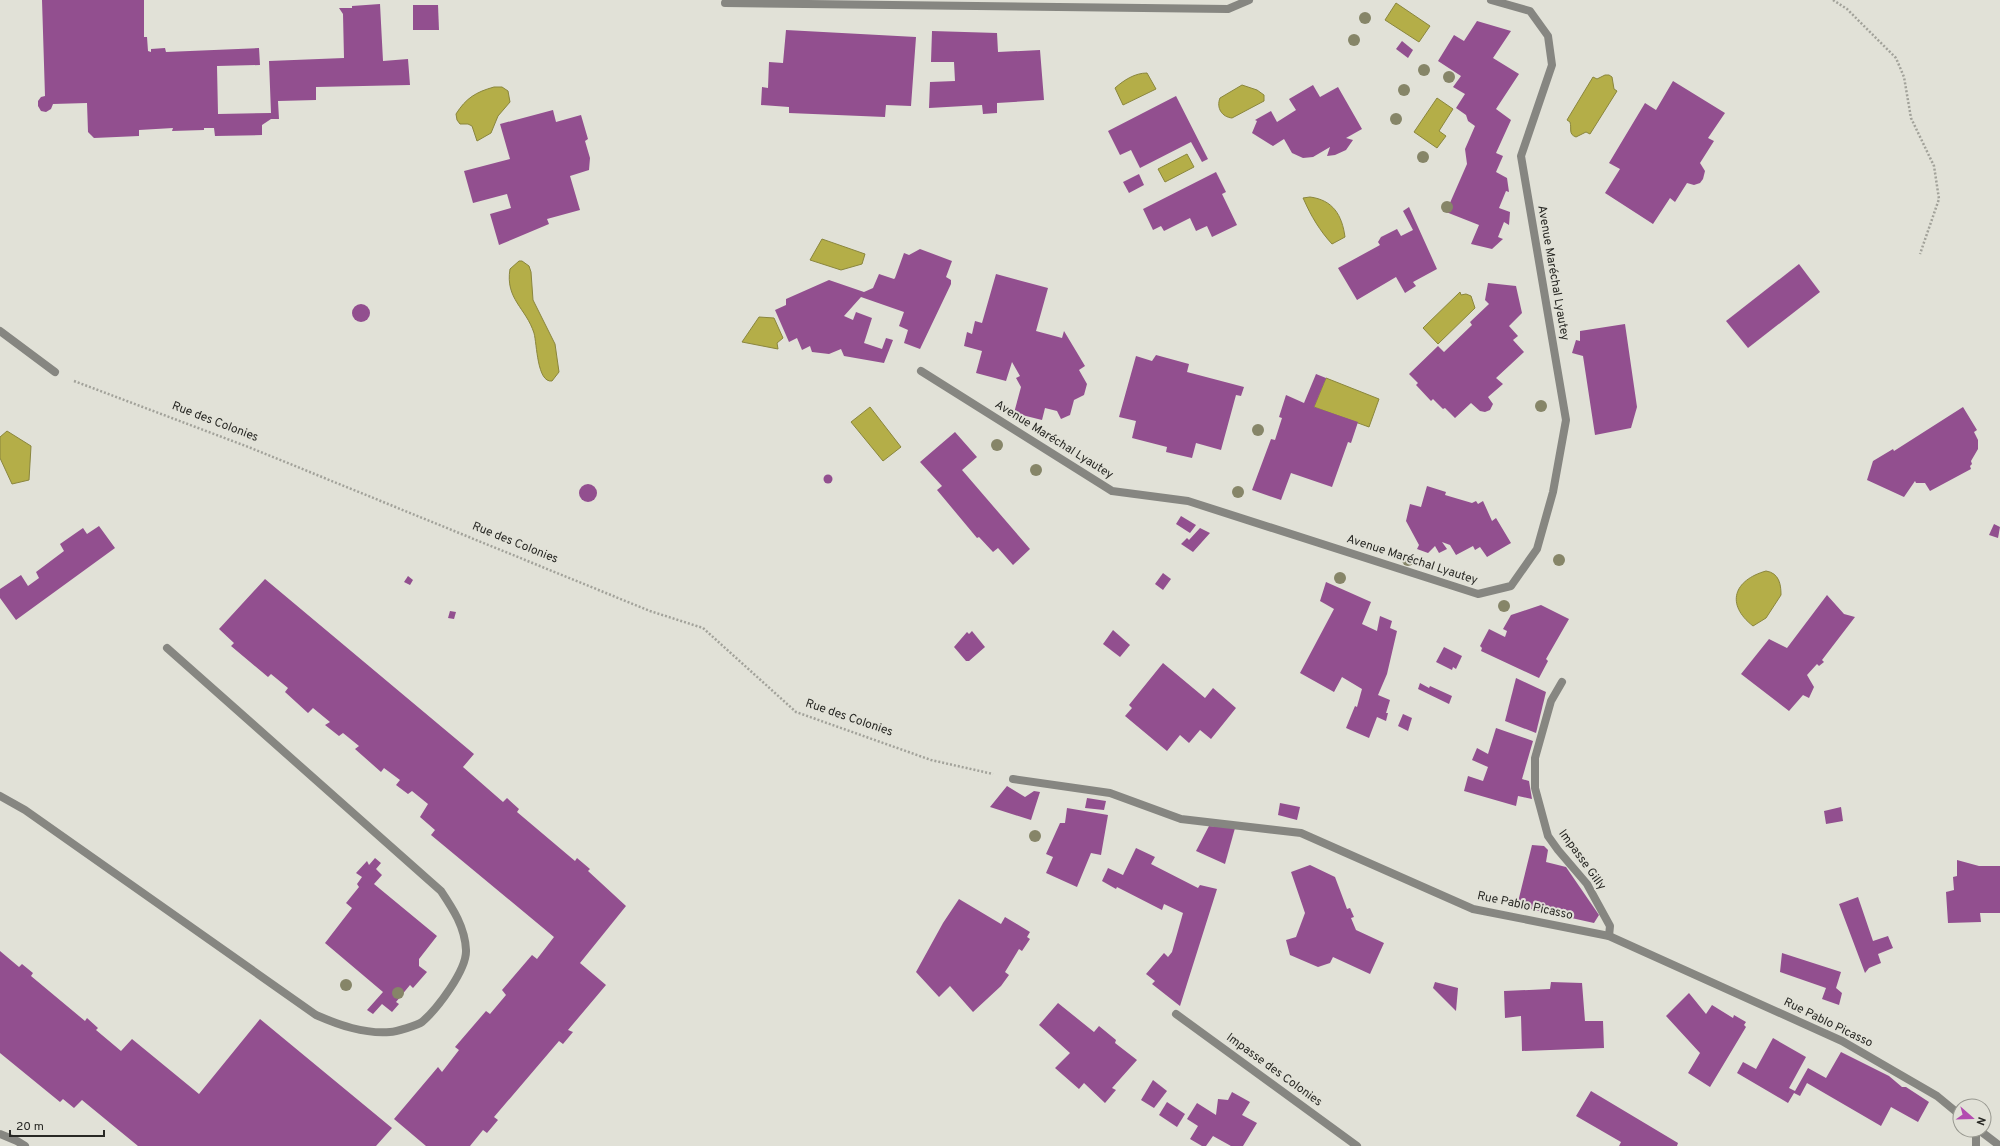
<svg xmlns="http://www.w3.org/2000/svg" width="2000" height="1146" viewBox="0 0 2000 1146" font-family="Overpass,sans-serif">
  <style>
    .water { fill: #b4ae48; stroke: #8a863d }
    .building { fill: #924f8f }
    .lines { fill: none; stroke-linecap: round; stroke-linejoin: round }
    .path { stroke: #a2a29a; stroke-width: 2.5; stroke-dasharray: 2 2; stroke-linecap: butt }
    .street { stroke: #868681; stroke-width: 8 }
    .tree { fill: #868568 }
    .labels { text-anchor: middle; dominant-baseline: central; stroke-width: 4; stroke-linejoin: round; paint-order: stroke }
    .street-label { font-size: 12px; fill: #282824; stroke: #e1e1d7 }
  </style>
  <rect width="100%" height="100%" fill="#e1e1d7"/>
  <!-- water -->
  <g class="water">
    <path d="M1396 3 1430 26 1419 42 1385 20Z"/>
    <path d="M1147 73 1156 89 1123 105 1115 88C1124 80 1135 73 1147 73Z"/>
    <path d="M1605 75H1609L1612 77 1614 89 1617 91 1590 134 1586 132 1576 137C1568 134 1572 129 1570 122L1567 120 1593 77 1597 79Z"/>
    <path d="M1242 85 1257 90 1264 95V101L1232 118C1222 117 1216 108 1220 98Z"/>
    <path d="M494 87H502L508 91 510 102 498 116 491 133 477 141 472 126 468 124H460L457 120 456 114C466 98 476 92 494 87Z"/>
    <path d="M1437 98 1453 109 1439 131 1446 136 1437 148 1414 132Z"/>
    <path d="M1187 154 1194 167 1165 182 1158 169Z"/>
    <path d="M1310 197C1333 200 1342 215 1345 237L1332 244C1320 231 1311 216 1304 200L1303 198Z"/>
    <path d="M822 239 865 254 862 264 841 270 810 260Z"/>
    <path d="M519 261H522L529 266 531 272 533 300 555 344 559 372 552 381C537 383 537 344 534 333 526 308 505 299 510 269Z"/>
    <path d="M1460 292 1461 295 1466 294 1471 296 1475 308 1438 344 1423 328Z"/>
    <path d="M759 317 774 318 783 338 777 343 778 349 742 342Z"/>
    <path d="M1326 378 1379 399 1369 427 1314 407Z"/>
    <path d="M870 407 901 447 883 461 851 422Z"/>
    <path d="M7 431 31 446 29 480 12 484 0 458V437Z"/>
    <path d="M1766 571C1779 573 1781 584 1781 595L1766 618 1753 626C1725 604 1734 580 1766 571Z"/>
  </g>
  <!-- building -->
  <g class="building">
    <path d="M42 0H144V37H147L148 51 151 52V49L165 48 166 52 259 48 260 65 217 66 218 114 271 113 269 61 344 58 343 14 339 8H352V6L380 4 383 61 408 59 410 85 316 87V100L278 101 279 119H271L262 125V135L215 136 214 128H204V130L172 131 173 128 139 130V136L94 138 88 132 87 103 53 104 51 109 46 112 41 111 38 106V101L41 97 45 96Z"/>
    <path d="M413 5H438L439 30H413Z"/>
    <path d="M1477 21 1511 31 1493 58 1519 74 1496 109 1511 120 1496 153 1503 156 1496 172 1507 178 1509 192 1506 191 1499 208 1510 212 1509 225 1504 222 1498 237 1503 239 1492 249 1471 244 1479 225 1446 212 1467 164 1465 149 1475 126 1468 121 1466 115 1456 108 1465 94 1453 87 1461 76 1438 61 1454 35 1464 41Z"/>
    <path d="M786 30 916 37 911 106 886 105 885 117 789 113V107L761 105 762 87 768 88 769 62 783 63Z"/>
    <path d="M932 31 997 33 998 52 1040 50 1044 100 997 103V113L983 114 982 105 929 108 930 82 955 81 954 62H931Z"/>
    <path d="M1402 41 1413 50 1408 58 1396 49Z"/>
    <path d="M1673 81 1725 113 1708 138 1714 141 1700 163 1705 171 1703 179 1700 183 1694 185 1687 183 1675 202 1670 198 1653 224 1605 193 1620 169 1609 163 1645 103 1656 110Z"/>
    <path d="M1313 85 1320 97 1338 87 1362 129 1346 138 1353 140 1346 150 1335 155 1327 156 1330 147 1313 157 1303 158 1292 153 1284 139 1273 146 1252 133 1257 121 1255 120 1271 111 1277 122 1296 110 1289 99Z"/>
    <path d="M1176 96 1208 159 1202 162 1191 142 1140 168 1131 150 1120 155 1108 131Z"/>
    <path d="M553 110 556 122 581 115 588 139 585 141 590 158 589 170 570 176 580 210 547 219 549 224 499 245 490 214 511 208 507 194 473 203 464 171 510 159 500 124Z"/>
    <path d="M1216 172 1226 192 1222 194 1237 225 1212 237 1207 226 1196 231 1190 218 1164 231 1161 226 1153 230 1143 209Z"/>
    <path d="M1139 174 1144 185 1129 193 1123 182Z"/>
    <path d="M1409 207 1437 269 1413 282 1416 286 1405 293 1396 277 1357 300 1338 268 1380 245 1378 242 1381 237 1397 229 1401 236 1413 230 1403 211Z"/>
    <path d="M920 249 952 261 946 277 951 280V284L920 349 904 343 908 330 899 326 904 312 861 297 844 316 853 320 856 312 872 318 864 343 882 349 886 338 893 340 884 363 844 356 841 349 829 354 812 352 810 346 802 350 797 338 789 342 775 310 786 305V299L829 280 864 292 873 288 879 274 894 279 895 278 904 253 909 255Z"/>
    <path d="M1799 264 1820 292 1748 348 1726 321Z"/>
    <path d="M996 274 1048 288 1036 331 1062 338 1064 331 1085 366 1079 370 1087 384 1084 395 1074 400 1070 415 1061 419 1057 411 1045 408 1042 420 1014 413 1021 387 1016 378 1020 376 1012 362 1006 381 976 373 982 351 964 346 967 332 972 334 975 321 982 323Z"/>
    <path d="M1488 283 1516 286 1522 313 1509 326 1518 336 1513 340 1524 352 1496 378 1503 384 1488 397 1493 404 1490 410 1485 412 1480 411 1471 403 1455 418 1445 408 1443 409 1433 399 1431 401 1416 385 1418 383 1409 374 1438 346 1444 352 1472 325 1470 322 1489 304 1485 300Z"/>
    <circle cx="361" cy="313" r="9"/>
    <path d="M1625 324 1637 407 1631 428 1595 435 1583 356 1572 353 1576 340 1580 341V331Z"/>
    <path d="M1156 355 1189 364 1187 372 1244 387 1241 396 1236 395 1221 450 1196 443 1192 458 1166 452 1167 447 1132 438 1136 421 1119 417 1136 356 1152 361Z"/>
    <path d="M1316 374 1326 378 1314 407 1358 422 1351 443 1348 442 1332 487 1291 473 1281 500 1252 490 1271 439 1275 440 1282 418 1279 417 1286 395 1304 403Z"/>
    <path d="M1963 407 1977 430 1974 432 1978 440V449L1971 461 1972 464 1970 466 1971 469 1930 491 1925 483H1916L1915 481 1904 497 1867 480 1873 461 1893 449 1894 451Z"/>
    <path d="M955 432 977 457 962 470 1030 549 1013 565 998 548 993 552 979 537 977 538 937 490 942 486 920 462Z"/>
    <circle cx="828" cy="479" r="4.5"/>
    <circle cx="588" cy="493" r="9"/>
    <path d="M1427 486 1446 492 1445 495 1472 503 1476 501 1478 504 1483 501 1492 521 1496 518 1511 543 1487 557 1480 547 1475 550 1473 546 1456 555 1450 545 1442 542 1447 549 1439 553 1435 546 1428 553 1417 549 1419 545 1406 521 1410 504 1421 507Z"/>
    <path d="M1181 516 1196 525 1190 533 1176 524Z"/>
    <path d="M1994 524 2000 527 1998 538 1989 535Z"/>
    <path d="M99 526 115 548 16 620 0 598V589L21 575 28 586 39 578 36 572 64 551 60 544 83 528 87 534Z"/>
    <path d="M1200 528 1210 533 1193 552 1181 544 1187 538 1189 540Z"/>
    <path d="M1163 573 1171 579 1163 590 1155 584Z"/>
    <path d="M408 576 413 580 410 585 404 582Z"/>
    <path d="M265 579 474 754 463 767 503 802 507 798 519 809 517 812 575 861 577 858 590 869 588 871 626 906 580 963 606 985 568 1030 573 1032 563 1044 559 1041 494 1117 498 1120 487 1133 483 1130 470 1146H426L394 1119 438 1067 442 1072 459 1050 455 1047 486 1011 490 1014 506 995 502 990 532 955 537 959 554 937 431 835 435 830 420 817 428 804 412 791 408 794 396 785 400 780 384 768 381 772 355 749 359 746 343 733 339 736 325 725 330 722 313 708 308 713 285 692 288 688 271 674 268 677 231 646 234 643 219 629Z"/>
    <path d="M1326 582 1371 602 1362 624 1377 631 1380 616 1392 621 1390 628 1397 631 1387 674 1378 695 1390 700 1386 713H1388L1386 721 1377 717 1369 738 1346 728 1355 706 1357 707 1362 689 1342 677 1334 692 1300 673 1334 609 1320 601Z"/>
    <path d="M1827 595 1844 614 1855 617 1822 660 1824 662 1819 666 1817 664 1807 675 1814 687 1809 698 1803 695 1789 711 1741 674 1769 639 1787 648Z"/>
    <path d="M1541 605 1569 619 1546 659 1548 661 1539 678 1481 651 1482 648 1480 646 1489 629 1505 637 1507 631 1503 629 1511 615Z"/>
    <path d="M450 611 456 612 454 619 448 618Z"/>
    <path d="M1113 630 1130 645 1120 657 1103 644Z"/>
    <path d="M972 631 985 647 969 661H966L954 647 967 632 969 634Z"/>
    <path d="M1444 647 1462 656 1456 669 1453 667 1452 670 1436 662Z"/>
    <path d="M1163 663 1205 698 1213 688 1236 708 1211 739 1200 730 1189 743 1180 735 1167 751 1125 716 1132 708 1129 705Z"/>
    <path d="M1516 678 1546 692 1536 733 1505 721Z"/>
    <path d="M1420 683 1429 688 1430 686 1452 696 1449 704 1418 689Z"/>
    <path d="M1403 714 1412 718 1408 731 1398 726Z"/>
    <path d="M1496 728 1533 741 1522 779 1529 781 1532 799 1518 796 1516 806 1464 791 1468 776 1483 781 1488 767 1472 760 1477 748 1488 754Z"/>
    <path d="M1007 786 1025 797 1034 791 1040 792 1031 820 990 807Z"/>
    <path d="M1087 798 1106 801 1104 810 1085 808Z"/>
    <path d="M1280 803 1300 807 1297 820 1278 815Z"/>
    <path d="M1841 807 1843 821 1826 824 1824 811Z"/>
    <path d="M1067 808 1108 815 1101 855 1091 853 1077 887 1046 873 1053 857 1046 854 1060 823H1065Z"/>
    <path d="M1209 826 1235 828 1225 864 1196 851Z"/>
    <path d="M1532 845 1544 846 1548 850 1546 862 1566 867 1599 915 1594 923 1517 906Z"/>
    <path d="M1136 848 1155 857 1151 864 1198 888 1200 885 1217 889 1180 1006 1152 984 1155 981 1146 974 1164 953 1168 957 1172 952 1183 913 1164 904 1162 910 1117 887 1116 889 1102 881 1108 868 1123 875Z"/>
    <path d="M375 858 381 863 376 869 382 875 374 884 437 936 419 959V966L427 972 413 988 410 985 396 1002 399 1004 392 1012 382 1004 373 1014 367 1010 383 992 325 943 352 908 346 903 359 887 357 884 362 877 356 873 367 861 369 865Z"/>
    <path d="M1957 860 1979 866H2000V913H1980L1981 922 1948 923 1946 892 1954 890 1953 877 1957 876Z"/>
    <path d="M1310 865 1335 877 1347 909 1350 908 1354 917 1351 918 1356 930 1384 943 1370 974 1333 957 1330 963 1318 967 1290 955 1286 940 1296 937 1305 913 1291 872Z"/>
    <path d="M1858 897 1873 941 1888 936 1893 948 1878 954 1881 963 1869 968 1865 973 1839 904Z"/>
    <path d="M959 899 1001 924 1005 917 1030 932 1027 937 1030 939 1022 951 1019 949 1005 972 1009 975 1001 986 973 1012 950 986 939 997 916 972 943 923Z"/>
    <path d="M0 951 19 967 22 964 33 973 31 976 85 1021 87 1018 98 1028 96 1030 121 1051 132 1039 199 1094 260 1019 392 1128 376 1146H138L82 1100 74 1108 63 1099 60 1102 0 1053Z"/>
    <path d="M1782 953 1841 972 1836 988 1842 993 1839 1005 1822 999 1826 988 1780 972Z"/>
    <path d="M1435 982 1458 988 1456 1011 1433 988Z"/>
    <path d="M1551 982 1582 983 1585 1021H1603L1604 1048 1522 1051 1521 1016 1505 1018 1504 991 1550 989Z"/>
    <path d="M1689 993 1706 1014 1712 1005 1733 1018 1734 1015 1746 1022 1744 1025 1746 1027 1710 1087 1688 1073 1700 1053 1666 1016Z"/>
    <path d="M1058 1003 1094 1032 1099 1026 1116 1040 1115 1043 1137 1060 1112 1088 1116 1090 1105 1103 1084 1083 1079 1089 1055 1068 1070 1053 1039 1025Z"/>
    <path d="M1773 1038 1806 1057 1789 1088 1795 1091 1808 1068 1826 1078 1841 1052 1889 1076 1902 1087H1906L1929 1102 1918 1122 1891 1107 1881 1126 1807 1083 1800 1096 1794 1093 1788 1103 1737 1073 1743 1062 1756 1069Z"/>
    <path d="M1153 1080 1167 1091 1154 1108 1141 1100Z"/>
    <path d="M1591 1091 1678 1143 1677 1146H1619L1621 1142 1576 1116Z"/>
    <path d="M1232 1092 1250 1102 1242 1115 1257 1123 1243 1146H1231L1213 1136 1206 1146H1202L1190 1139 1198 1126 1187 1119 1197 1103 1216 1115 1218 1099 1228 1100Z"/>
    <path d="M1167 1102 1185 1114 1177 1127 1159 1115Z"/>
  </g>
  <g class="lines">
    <!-- path -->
    <g class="path">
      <path d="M1833 0 1847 9 1896 58 1904 77 1911 118 1934 166 1939 199 1920 254"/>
      <path d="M74 381 251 448 650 611 703 628 796 712 931 760 993 774"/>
    </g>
    <!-- street -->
    <g class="street">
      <path d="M725 3 1228 9 1249 0"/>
      <path d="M0 331 55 372"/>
      <path d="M921 371 1112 491 1188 501 1478 594 1511 586 1537 549 1553 492 1566 420 1521 156 1552 65 1548 36 1530 11 1491 0"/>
      <path d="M1562 682 1551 701 1535 758V788L1548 836 1558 850 1587 884 1610 926 1609 936"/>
      <path d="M1013 779 1110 793 1181 819 1301 833 1473 909 1609 936 1842 1041 1937 1096 1960 1115"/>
      <path d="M0 796 25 810 316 1015C339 1025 364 1034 390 1032 396 1032 418 1025 422 1022 437 1009 467 970 466 950 465 927 453 909 441 891L167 648"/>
      <path d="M1176 1014 1357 1146"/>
      <path d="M1976 1130V1146"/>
      <path d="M1979 1130 2000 1146"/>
      <path d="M0 1134 17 1141 25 1146"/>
    </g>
  </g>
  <!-- trees -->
  <g class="tree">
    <circle cx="1365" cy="18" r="6"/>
    <circle cx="1354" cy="40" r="6"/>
    <circle cx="1424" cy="70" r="6"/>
    <circle cx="1449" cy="77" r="6"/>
    <circle cx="1404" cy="90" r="6"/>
    <circle cx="1396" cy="119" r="6"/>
    <circle cx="1423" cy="157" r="6"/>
    <circle cx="1447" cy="207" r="6"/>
    <circle cx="1541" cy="406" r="6"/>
    <circle cx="1258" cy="430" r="6"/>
    <circle cx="997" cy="445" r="6"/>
    <circle cx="1036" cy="470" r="6"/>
    <circle cx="1238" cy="492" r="6"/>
    <circle cx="1408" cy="560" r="6"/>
    <circle cx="1559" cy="560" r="6"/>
    <circle cx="1340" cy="578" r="6"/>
    <circle cx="1504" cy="606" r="6"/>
    <circle cx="1035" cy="836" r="6"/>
    <circle cx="346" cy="985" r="6"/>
    <circle cx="398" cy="993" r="6"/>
  </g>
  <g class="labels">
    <!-- street labels -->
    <g class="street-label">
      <text transform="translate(1553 273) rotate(80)">Avenue Maréchal Lyautey</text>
      <text transform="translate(215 422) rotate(21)">Rue des Colonies</text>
      <text transform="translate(1054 440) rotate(32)">Avenue Maréchal Lyautey</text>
      <text transform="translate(515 543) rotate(22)">Rue des Colonies</text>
      <text transform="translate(1412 560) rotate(18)">Avenue Maréchal Lyautey</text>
      <text transform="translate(849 718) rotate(19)">Rue des Colonies</text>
      <text transform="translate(1582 860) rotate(54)">Impasse Gilly</text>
      <text transform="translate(1525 906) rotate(12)">Rue Pablo Picasso</text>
      <text transform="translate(1828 1023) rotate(26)">Rue Pablo Picasso</text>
      <text transform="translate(1274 1070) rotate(36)">Impasse des Colonies</text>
    </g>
  </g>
  <!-- north arrow -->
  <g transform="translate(1972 1118) rotate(110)"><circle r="19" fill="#e1e1d7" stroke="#97978f"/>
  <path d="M0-3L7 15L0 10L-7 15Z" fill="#b34cb0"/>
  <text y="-6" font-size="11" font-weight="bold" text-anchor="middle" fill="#282824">N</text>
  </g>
  <!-- scale -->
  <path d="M10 1130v6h94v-6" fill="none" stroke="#282824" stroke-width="2"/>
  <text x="16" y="1130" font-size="12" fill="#282824" stroke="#e1e1d7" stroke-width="3" paint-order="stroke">20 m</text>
</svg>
